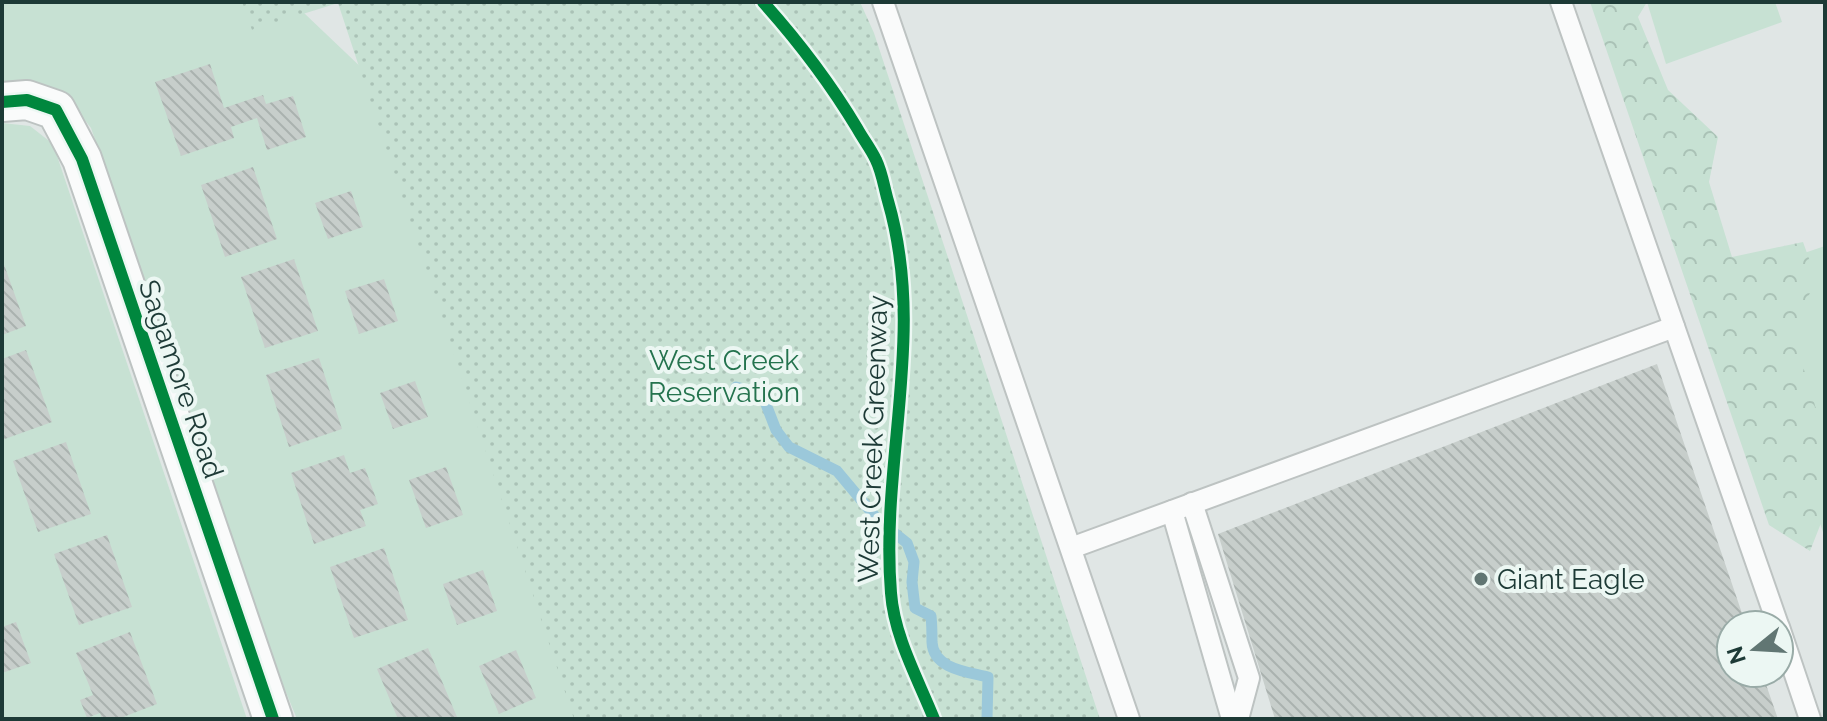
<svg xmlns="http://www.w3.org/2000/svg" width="1827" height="721" viewBox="0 0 1827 721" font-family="Raleway,sans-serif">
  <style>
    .grass { fill: #c7e1d3 }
    .forest { fill: url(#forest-crowns) }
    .park { fill: url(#park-dots) }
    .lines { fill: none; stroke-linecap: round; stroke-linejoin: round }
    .stream { stroke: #9bc8da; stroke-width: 11 }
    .building { fill: url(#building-back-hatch) }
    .service-casing { stroke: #bdc3c2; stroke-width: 24 }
    .minor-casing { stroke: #bdc3c2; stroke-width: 42 }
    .service { stroke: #fafbfb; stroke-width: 20 }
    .minor { stroke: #fafbfb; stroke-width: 38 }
    .cycleway-casing { stroke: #ecf7f3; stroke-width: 17 }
    .cycleway { stroke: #00873e; stroke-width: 12 }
    .poi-dot { fill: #617673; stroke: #ecf7f3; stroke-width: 3 }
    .labels { text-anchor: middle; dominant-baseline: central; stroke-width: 8; stroke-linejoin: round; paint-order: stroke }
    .park-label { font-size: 28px; fill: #24734e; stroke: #ecf7f3 }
    .street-label { font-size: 28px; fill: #1d3a36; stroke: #ecf7f3 }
    .poi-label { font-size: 28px; fill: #1d3a36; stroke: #ecf7f3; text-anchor: start }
  </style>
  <defs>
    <pattern id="forest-crowns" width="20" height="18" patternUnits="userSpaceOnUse" patternTransform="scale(2)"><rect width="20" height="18" fill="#c7e1d3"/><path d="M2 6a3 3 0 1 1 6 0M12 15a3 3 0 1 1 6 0" fill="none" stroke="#aac2b6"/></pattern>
    <pattern id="park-dots" width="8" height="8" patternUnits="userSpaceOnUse" patternTransform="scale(2)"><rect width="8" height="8" fill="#c7e1d3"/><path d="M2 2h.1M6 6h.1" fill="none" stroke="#aac2b6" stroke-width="1.8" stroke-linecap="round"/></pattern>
    <pattern id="building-back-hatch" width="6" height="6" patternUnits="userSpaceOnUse" patternTransform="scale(2)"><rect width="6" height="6" fill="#c7cecb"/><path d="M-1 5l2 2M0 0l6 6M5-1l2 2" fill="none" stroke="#aab2af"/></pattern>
  </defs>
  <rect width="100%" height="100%" fill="#e0e6e5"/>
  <!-- grass -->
  <g class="grass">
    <path d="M2 2H297L304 13 408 112 487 379 564 659 585 719H297L283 685 91 128 65 95 33 81 2 90Z"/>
    <path d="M1647 2H1775L1782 22 1666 64Z"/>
    <path d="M2 123 30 126 53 144 247 719H2Z"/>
    <path d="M1825 246V538L1736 276Z"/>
  </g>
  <!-- forest -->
  <path class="forest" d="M1590 2H1647L1638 17 1668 90 1718 137 1709 182 1732 257 1803 242 1816 278 1793 334 1825 438V513L1810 551 1769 525Z"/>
  <!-- park -->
  <path class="park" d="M242 2H860L874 33 1100 719H574L338 3 252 30Z"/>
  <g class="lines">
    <!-- stream -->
    <path class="stream" d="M736 387 762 394 776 430 789 447 837 471 878 520 907 543 914 562 912 582 915 608 931 616C932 625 932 633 932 642 933 669 968 672 988 677L987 719"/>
  </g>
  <!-- building -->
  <g class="building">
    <path d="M210 64 224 108 263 95 266 104 293 96 306 137 267 150 257 118 231 127 234 138 181 156 155 82Z"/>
    <path d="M253 167 277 239 225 257 201 185Z"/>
    <path d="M351 191 363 227 328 239 315 203Z"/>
    <path d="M2 259 26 326 2 335Z"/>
    <path d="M294 259 318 331 265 348 241 277Z"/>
    <path d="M384 279 398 321 359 334 345 291Z"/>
    <path d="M26 350 52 422 2 440V359Z"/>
    <path d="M319 358 342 429 289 447 266 375Z"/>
    <path d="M1657 364 1746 625H1731V673H1762L1778 719H1275L1218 534Z"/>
    <path d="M415 381 428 417 393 429 380 393Z"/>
    <path d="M66 442 91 514 38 532 13 461Z"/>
    <path d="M344 455 350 473 365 468 378 504 360 510 366 526 314 544 291 473Z"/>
    <path d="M446 467 463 515 426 528 409 480Z"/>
    <path d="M107 535 132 607 79 625 54 554Z"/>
    <path d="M384 548 408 620 354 638 330 567Z"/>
    <path d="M483 570 497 611 457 625 443 584Z"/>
    <path d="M16 622 31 663 2 673V627Z"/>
    <path d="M130 632 157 704 118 719H102L100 713 87 718 80 700 93 695 76 653Z"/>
    <path d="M428 648 457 717 398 719 377 669Z"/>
    <path d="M516 650 536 698 499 714 479 666Z"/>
  </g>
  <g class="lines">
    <!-- service casing -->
    <g class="service-casing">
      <g id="service">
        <path d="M883 2 1129 719"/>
        <path d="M1561 2 1778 625"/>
        <path d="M1192 503 1249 678 1238 719"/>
        <path d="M1172 511 1232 719"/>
        <path d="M1071 548 1674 327"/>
        <path d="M1779 627 1810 719"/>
      </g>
    </g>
    <!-- minor casing -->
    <g class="minor-casing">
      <path id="minor" d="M2 102 27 100 56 110 82 159 273 719"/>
    </g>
    <!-- service -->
    <use href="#service" class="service"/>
    <!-- minor -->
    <use href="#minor" class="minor"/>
    <!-- cycleway casing -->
    <g class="cycleway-casing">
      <g id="cycleway">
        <path d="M763 2C798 41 830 83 857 128 863 139 871 149 876 160 882 172 884 187 888 201 927 335 880 460 891 593 894 636 918 679 934 719"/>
        <path d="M2 102 27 100 56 110 82 159 273 719"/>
      </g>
    </g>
    <!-- cycleway -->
    <use href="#cycleway" class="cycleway"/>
  </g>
  <!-- markers -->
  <circle class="poi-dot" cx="1481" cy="579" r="8"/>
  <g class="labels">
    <!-- park labels -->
    <g class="park-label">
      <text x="724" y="360">West Creek<tspan x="724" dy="32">Reservation</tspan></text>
    </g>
    <!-- street labels -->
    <g class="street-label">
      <text transform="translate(181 379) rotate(71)">Sagamore Road</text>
      <text transform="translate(873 439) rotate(-88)">West Creek Greenway</text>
    </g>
    <!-- poi labels -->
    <g class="poi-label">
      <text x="1497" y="579">Giant Eagle</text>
    </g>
  </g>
  <!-- border -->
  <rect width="1827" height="721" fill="none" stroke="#1d3a36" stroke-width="8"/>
  <!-- north arrow -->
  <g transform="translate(1755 649) rotate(252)"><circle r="38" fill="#ecf7f3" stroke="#99aba7" stroke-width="2"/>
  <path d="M0-6L14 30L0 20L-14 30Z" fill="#617673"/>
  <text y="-12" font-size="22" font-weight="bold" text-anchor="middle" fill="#1d3a36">N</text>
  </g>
</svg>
